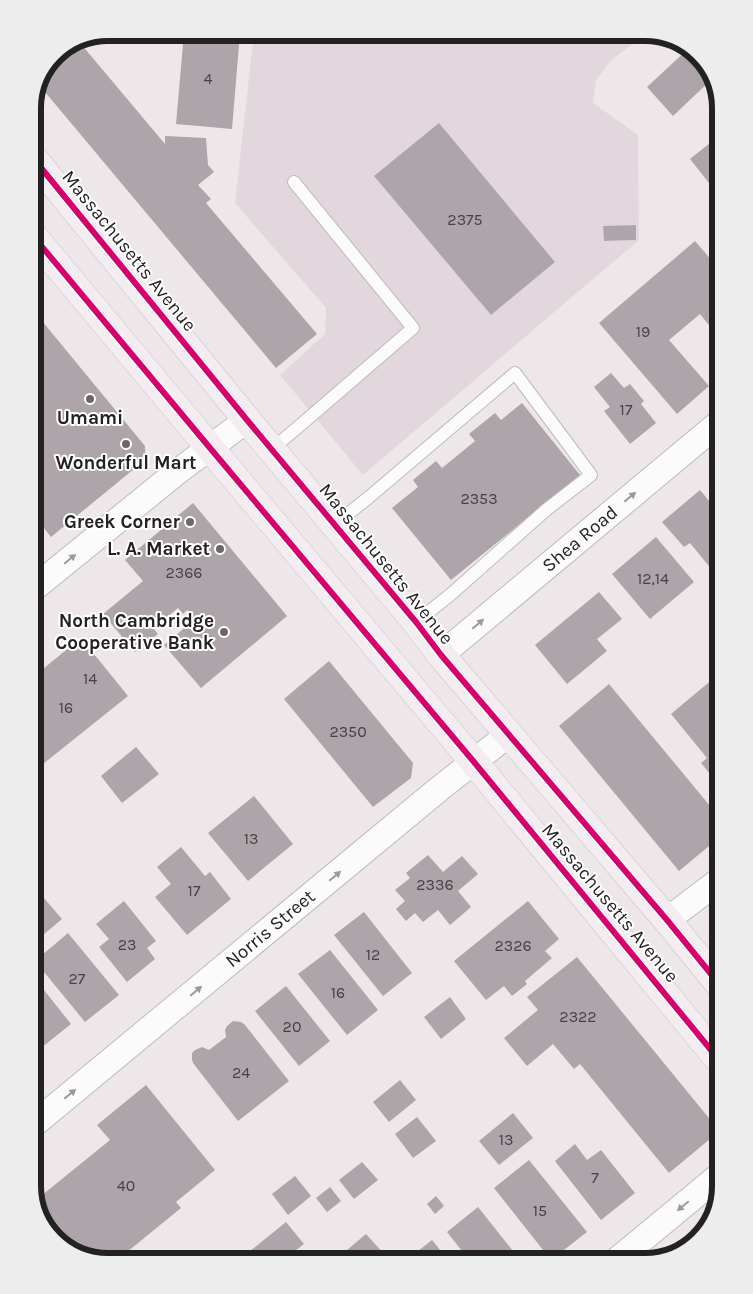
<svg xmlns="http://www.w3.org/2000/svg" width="753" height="1294" viewBox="0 0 753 1294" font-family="Karla,sans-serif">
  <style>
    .built { fill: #e3d7de; fill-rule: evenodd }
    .building { fill: #ada5aa }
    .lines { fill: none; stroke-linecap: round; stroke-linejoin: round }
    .service-casing { stroke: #bfbabd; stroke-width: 14 }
    .minor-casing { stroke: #bfbabd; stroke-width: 27 }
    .primary-casing { stroke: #c9c6c8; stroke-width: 29 }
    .service { stroke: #fcfbfc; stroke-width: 12 }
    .minor { stroke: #fcfbfc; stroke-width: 25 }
    .primary { stroke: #f3edf1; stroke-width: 28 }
    .cycleway-casing { stroke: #fff; stroke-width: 9 }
    .cycleway { stroke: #d6006c; stroke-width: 6 }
    .oneway { fill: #9b999a }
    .poi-dot { fill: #6a6669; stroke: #fff; stroke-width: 2 }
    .labels { text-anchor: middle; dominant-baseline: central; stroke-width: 4; stroke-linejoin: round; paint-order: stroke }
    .number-label { font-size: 16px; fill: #464245 }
    .street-label { font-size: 19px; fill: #242123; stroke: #fff }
    .poi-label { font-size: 19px; font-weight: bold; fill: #242123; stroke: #fff; text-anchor: end }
    .rim { fill: none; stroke: #242123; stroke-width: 6 }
  </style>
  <rect width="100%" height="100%" fill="#ede7ea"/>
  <!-- built -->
  <path class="built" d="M254 33H648L611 60 596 80 593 103 638 135 639 240 363 475 280 375 325 334 326 308 235 203ZM439 123 555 262 491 315 375 177ZM635 225 636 240 604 241 603 227Z"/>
  <!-- building -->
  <g class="building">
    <path d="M184 33H240L232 129 176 124Z"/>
    <path d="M81 44 165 144V136L206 138 208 165 214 172 198 185 211 199 206 203 317 334 276 368 40 86 55 55Z"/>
    <path d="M689 48 713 75V78L673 116 647 87Z"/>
    <path d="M439 123 555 262 491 315 374 176Z"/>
    <path d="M720 135V182L713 188 690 159Z"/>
    <path d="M636 225V240L604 241 603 226Z"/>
    <path d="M695 241 720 270V339L700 314 669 340 709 386 677 414 599 323Z"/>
    <path d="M33 310 145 446V460L51 537 33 514Z"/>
    <path d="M611 373 624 388 630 384 644 401 641 404 656 423 630 444 604 411 610 407 594 387Z"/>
    <path d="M522 403 580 475 451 580 392 508 418 487 413 480 436 461 442 468 475 441 469 434 495 413 501 420Z"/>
    <path d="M720 479V492L714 485Z"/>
    <path d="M700 490 720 514V564L713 571 690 543 684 547 662 522Z"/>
    <path d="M193 503 287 616 201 688 164 645 194 620 187 610 183 614 178 608 153 628 158 634 135 652 103 614 143 581 125 560Z"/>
    <path d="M656 537 694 582 650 619 612 574Z"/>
    <path d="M599 592 622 619 597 639 607 651 567 684 535 645Z"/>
    <path d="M720 607V623L713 613Z"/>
    <path d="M81 638 128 696 33 772V677Z"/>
    <path d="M329 661 413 763 411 778 373 807 284 699Z"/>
    <path d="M720 673V786L701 763 707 758 671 714Z"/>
    <path d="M609 684 720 818V837L679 871 559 726Z"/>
    <path d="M136 747 159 774 122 803 101 776Z"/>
    <path d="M254 796 293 844 248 881 208 833Z"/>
    <path d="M181 847 205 876 210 872 231 899 187 935 155 897 171 884 157 867Z"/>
    <path d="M428 855 443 872 462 856 478 874 458 891 471 907 450 925 438 910 423 922 415 913 406 921 396 909 405 901 395 890 410 878 406 873Z"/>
    <path d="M43 897 62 919 36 941 33 937V906Z"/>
    <path d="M124 901 156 941 147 948 155 959 127 982 99 947 109 939 96 924Z"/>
    <path d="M528 901 559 939 545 951 552 958 525 981 527 984 512 996 504 986 486 1000 454 961Z"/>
    <path d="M364 912 412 973 383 996 334 935Z"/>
    <path d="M68 933 119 995 85 1022 35 961Z"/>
    <path d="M330 950 378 1010 347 1035 298 974Z"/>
    <path d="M577 957 713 1123V1129L710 1139 669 1173 580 1064 574 1069 553 1044 527 1066 504 1038 538 1010 527 997Z"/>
    <path d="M33 981 42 993 44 990 71 1024 36 1052 33 1048Z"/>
    <path d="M286 986 330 1041 299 1066 255 1011Z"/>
    <path d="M450 997 466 1019 441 1039 424 1017Z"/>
    <path d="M233 1021 241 1022 245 1025 289 1081 238 1121 193 1063 192 1060V1053L195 1050 202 1047 209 1050 226 1037 225 1030 227 1026Z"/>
    <path d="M400 1080 416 1100 389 1122 373 1102Z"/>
    <path d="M146 1085 215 1170 176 1202 181 1208 116 1261H104L66 1249 40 1219 36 1200 110 1140 97 1125Z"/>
    <path d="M513 1113 533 1138 499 1165 479 1141Z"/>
    <path d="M417 1117 436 1141 413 1158 395 1134Z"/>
    <path d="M575 1144 587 1160 601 1150 635 1193 601 1220 555 1161Z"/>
    <path d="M529 1160 587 1232 551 1260 494 1188Z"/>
    <path d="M362 1162 378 1180 354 1199 339 1180Z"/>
    <path d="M295 1176 311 1196 288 1215 272 1194Z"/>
    <path d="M330 1187 341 1201 327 1212 316 1198Z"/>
    <path d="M436 1196 444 1206 435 1214 427 1204Z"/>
    <path d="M478 1207 521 1261H470L447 1232Z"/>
    <path d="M286 1222 304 1244 282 1261H248L244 1256Z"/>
    <path d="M366 1234 385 1255 377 1261H334Z"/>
    <path d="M432 1240 449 1261H410L408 1259Z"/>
  </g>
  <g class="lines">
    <!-- service casing -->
    <g class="service-casing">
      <g id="service">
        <path d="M272 449 304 422 413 328 294 182"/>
        <path d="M335 524 368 498 515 373 591 475 546 510 450 595 416 622"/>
      </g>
    </g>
    <!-- minor casing -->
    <g class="minor-casing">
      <g id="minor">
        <path d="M33 589 177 472 247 420"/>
        <path id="s1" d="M441 655 720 422"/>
        <path d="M667 920 720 880"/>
        <path id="s2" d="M33 1125 439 789 509 734"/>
        <path d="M616 1261 720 1175"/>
      </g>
    </g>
    <!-- primary casing -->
    <g class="primary-casing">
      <g id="primary">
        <path d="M33 158 247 420 416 622 441 655 667 920 720 985"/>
        <path d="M33 236 210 448 474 762 720 1061"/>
      </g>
    </g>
    <!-- service -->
    <use href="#service" class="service"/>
    <!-- minor -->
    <use href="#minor" class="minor"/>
    <!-- primary -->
    <use href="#primary" class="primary"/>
    <!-- cycleway casing -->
    <g class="cycleway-casing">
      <g id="cycleway">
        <path d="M33 158 247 420 416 622 441 655 667 920 720 985"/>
        <path d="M33 236 210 448 474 762 720 1061"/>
      </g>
    </g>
    <!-- cycleway -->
    <use href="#cycleway" class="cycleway"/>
  </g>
  <!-- one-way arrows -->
  <defs><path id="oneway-solid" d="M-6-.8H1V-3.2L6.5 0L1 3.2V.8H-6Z" transform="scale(1.25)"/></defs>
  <g class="oneway">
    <use href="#oneway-solid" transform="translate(630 497) rotate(-40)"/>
    <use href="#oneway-solid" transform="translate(70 559) rotate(-39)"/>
    <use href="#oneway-solid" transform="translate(478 624) rotate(-40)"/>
    <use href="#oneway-solid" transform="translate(335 876) rotate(-40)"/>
    <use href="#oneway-solid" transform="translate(196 991) rotate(-40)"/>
    <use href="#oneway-solid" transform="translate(70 1094) rotate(-39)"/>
    <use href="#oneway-solid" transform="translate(683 1206) rotate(140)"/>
  </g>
  <!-- markers -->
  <g class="poi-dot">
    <circle cx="90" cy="399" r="5"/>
    <circle cx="126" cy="444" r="5"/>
    <circle cx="190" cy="522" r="5"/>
    <circle cx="220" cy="549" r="5"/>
    <circle cx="224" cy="632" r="5"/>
  </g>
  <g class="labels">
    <!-- number labels -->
    <g class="number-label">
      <text x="208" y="78">4</text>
      <text x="465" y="219">2375</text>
      <text x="643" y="331">19</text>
      <text x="626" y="409">17</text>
      <text x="479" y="498">2353</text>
      <text x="184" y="572">2366</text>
      <text x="653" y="578">12,14</text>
      <text x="90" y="678">14</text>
      <text x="66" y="707">16</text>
      <text x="348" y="731">2350</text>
      <text x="251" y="838">13</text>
      <text x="435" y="884">2336</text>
      <text x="194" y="890">17</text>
      <text x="127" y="944">23</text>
      <text x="513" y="945">2326</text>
      <text x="373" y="954">12</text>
      <text x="77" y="978">27</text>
      <text x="338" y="992">16</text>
      <text x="578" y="1016">2322</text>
      <text x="292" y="1026">20</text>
      <text x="241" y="1072">24</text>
      <text x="506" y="1139">13</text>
      <text x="595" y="1177">7</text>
      <text x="126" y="1185">40</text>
      <text x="540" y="1210">15</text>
    </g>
    <!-- street labels -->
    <g class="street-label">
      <text transform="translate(129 251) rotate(51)">Massachusetts Avenue</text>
      <text stroke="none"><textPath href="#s1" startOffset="181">Shea Road</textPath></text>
      <text transform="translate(386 564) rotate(51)">Massachusetts Avenue</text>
      <text transform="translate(610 903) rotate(50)">Massachusetts Avenue</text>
      <text stroke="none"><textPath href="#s2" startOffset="308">Norris Street</textPath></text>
    </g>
    <!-- poi labels -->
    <g class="poi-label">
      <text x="90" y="418" text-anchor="middle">Umami</text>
      <text x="126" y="463" text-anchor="middle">Wonderful Mart</text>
      <text x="180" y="522">Greek Corner</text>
      <text x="210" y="549">L. A. Market</text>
      <text x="214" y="621">North Cambridge<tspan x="214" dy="22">Cooperative Bank</tspan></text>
    </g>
  </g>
  <!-- crop -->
  <path d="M0 0H753V1294H0ZM108 41H645A67 67 0 0 1 712 108V1186A67 67 0 0 1 645 1253H108A67 67 0 0 1 41 1186V108A67 67 0 0 1 108 41Z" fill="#ededed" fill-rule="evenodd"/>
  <path class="rim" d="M108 41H645A67 67 0 0 1 712 108V1186A67 67 0 0 1 645 1253H108A67 67 0 0 1 41 1186V108A67 67 0 0 1 108 41Z"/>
</svg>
